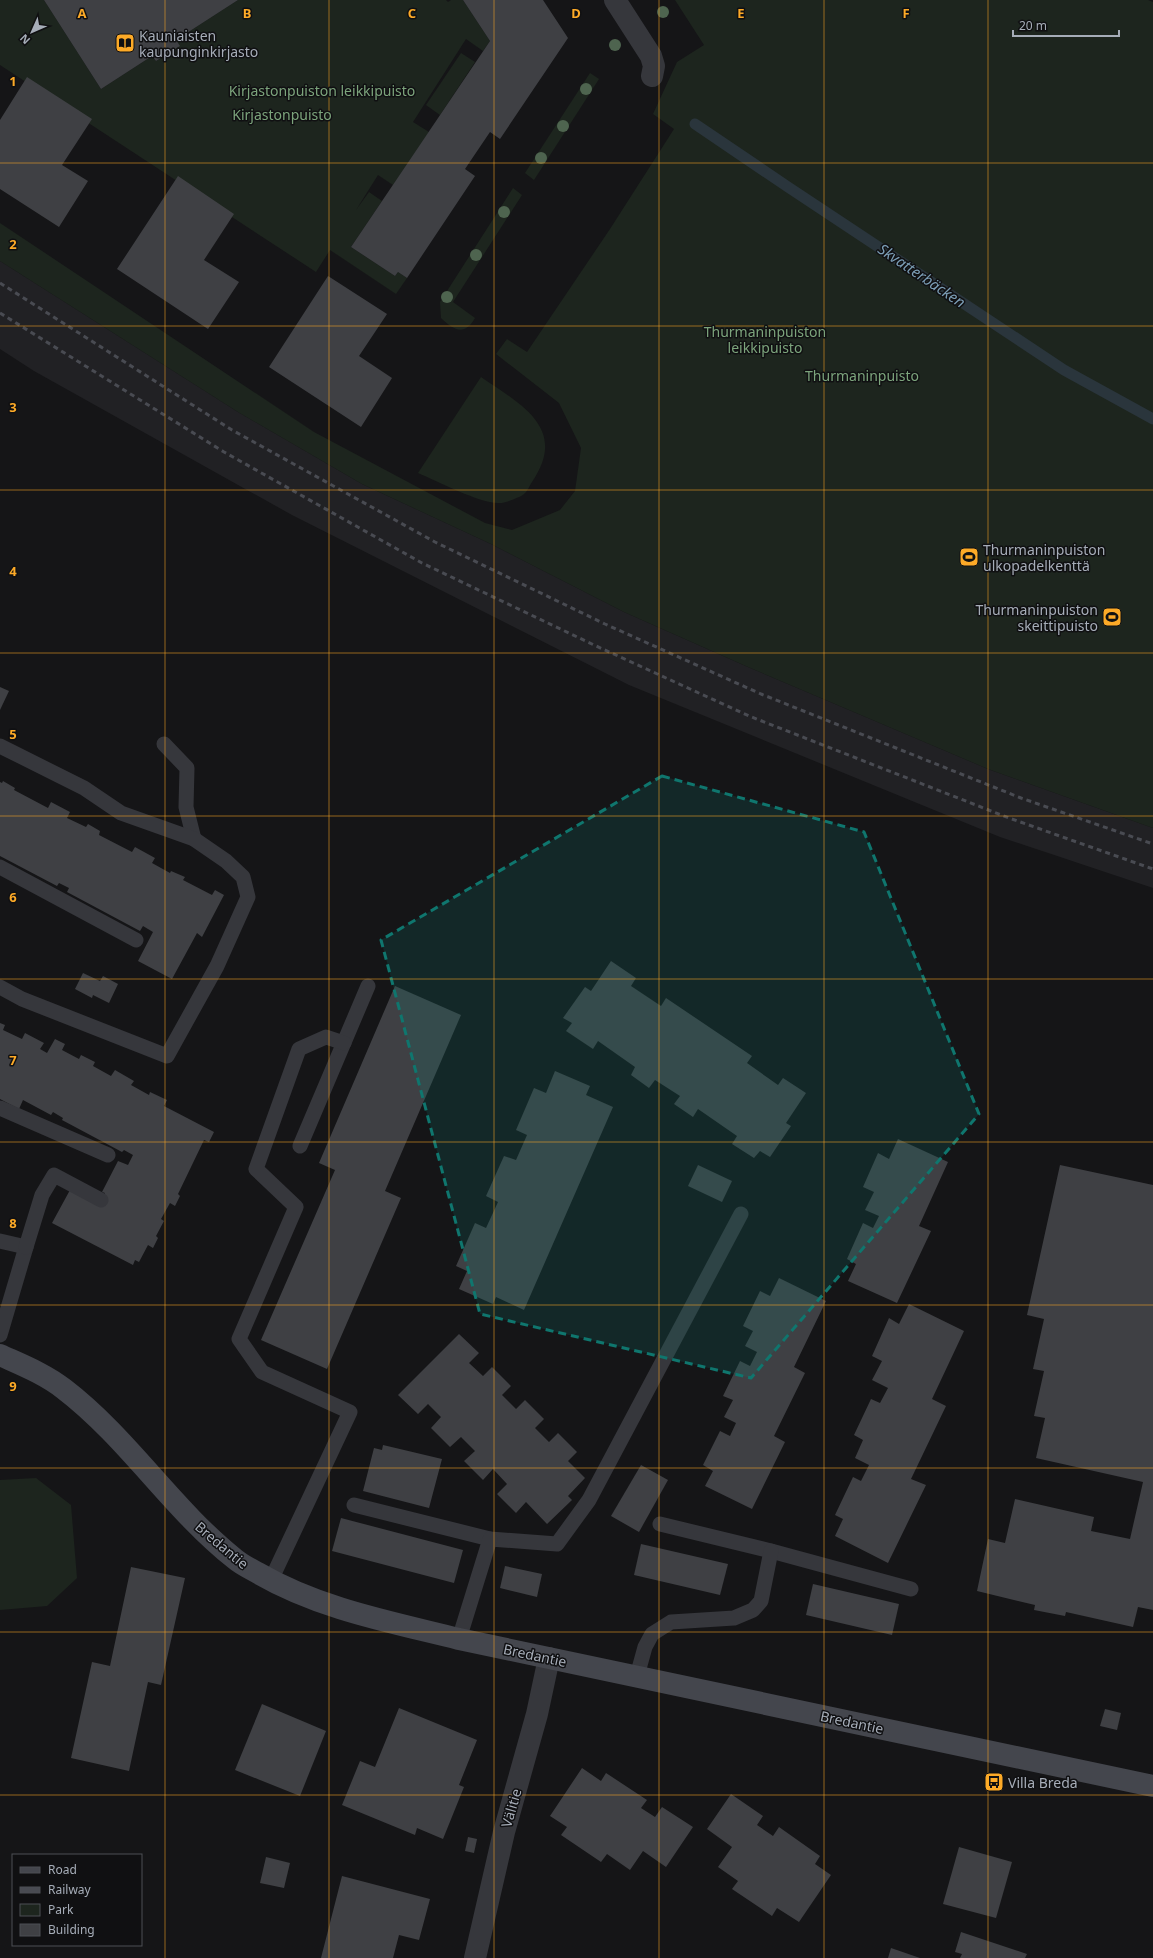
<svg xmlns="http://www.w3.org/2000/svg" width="1153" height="1958" viewBox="0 0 1153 1958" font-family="'Noto Sans',sans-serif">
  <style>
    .built { fill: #212124 }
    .green { fill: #1d251e }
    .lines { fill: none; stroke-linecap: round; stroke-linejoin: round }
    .stream { stroke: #2a353c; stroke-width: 11 }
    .building { fill: #3f4044 }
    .lane { stroke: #36373c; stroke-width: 15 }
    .street { stroke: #36373c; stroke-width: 22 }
    .secondary { stroke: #44464d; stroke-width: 22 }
    .rail { stroke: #494b52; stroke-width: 3; stroke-dasharray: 5 4; stroke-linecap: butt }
    .tree { fill: #4e644f }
    .marked { fill: #0f766e; fill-opacity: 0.2; stroke: #0f766e; stroke-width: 3; stroke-dasharray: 8 5; stroke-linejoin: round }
    .grid { fill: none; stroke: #fdaa27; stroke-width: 1; stroke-opacity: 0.55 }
    .labels { text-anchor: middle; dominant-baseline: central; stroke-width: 3; stroke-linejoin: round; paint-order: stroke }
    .poi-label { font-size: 14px; fill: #a6adb8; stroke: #101012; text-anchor: start }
    .park-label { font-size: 14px; fill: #7ca47c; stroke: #101012 }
    .street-label { font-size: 14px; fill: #a6adb8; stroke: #101012 }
    .water-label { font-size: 15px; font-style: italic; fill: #7b9db5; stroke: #101012 }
    .grid-label { font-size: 13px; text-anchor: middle; font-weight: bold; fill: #fdaa27; stroke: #101012; stroke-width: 3; stroke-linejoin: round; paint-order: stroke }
  </style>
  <rect width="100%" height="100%" fill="#151517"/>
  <!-- built -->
  <path class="built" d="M0 261 238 412 362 484 491 544 624 612 748 667 988 769 1153 828V888L1000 837 629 685 292 515 34 371 0 349Z"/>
  <!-- green -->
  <g class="green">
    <path d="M0 0H44L101 89 152 56 156 61 179 46 176 40 238 0H446L448 2 451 0H463L490 41 483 51 466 39 413 122 429 132 393 185 378 175 356 210 369 192 382 201 351 247 395 276 398 272 407 278 396 294 330 250 316 272 0 65Z"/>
    <path d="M675 0H1148L1153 2V828L988 769 748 667 624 612 491 544 362 484 238 412 0 261V223L314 432 485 523 512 530 560 510 575 491 581 448 559 403 496 354 507 339 527 352 610 229 674 129 653 114 677 62 704 45Z"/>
    <path d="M461 53 475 62 440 115 426 105Z"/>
    <path d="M590 73 599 79 534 180 525 173Z"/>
    <path d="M513 188 522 195 453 302 475 318C464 337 454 330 441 318L440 302Z"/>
    <path d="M481 377C520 404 569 428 532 482 530 485 527 492 524 494 519 498 503 504 498 503 479 503 437 481 418 473Z"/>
    <path d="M36 1478 71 1505 77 1578 47 1606 0 1610V1480Z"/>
  </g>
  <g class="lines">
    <!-- stream -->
    <path class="stream" d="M695 124 788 187 1064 370 1153 419"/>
  </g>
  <!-- building -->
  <g class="building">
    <path d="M44 0H238L176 40 180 46 156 61 152 56 101 89Z"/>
    <path d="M463 0H543L568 38 500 139 490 132 465 169 475 176 407 278 398 272 395 276 351 247 490 41Z"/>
    <path d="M27 77 92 119 62 165 88 181 59 227 0 189V120Z"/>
    <path d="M178 176 234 214 204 260 239 282 208 329 117 269Z"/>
    <path d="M328 276 387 314 359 356 392 378 361 427 269 367Z"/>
    <path d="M0 687 9 691 0 710Z"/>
    <path d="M3 781 15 788 14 790 48 808 51 802 70 812 67 818 86 827 88 824 100 831 99 835 132 852 135 847 155 858 152 863 170 873 171 871 185 877 183 880 212 895 215 890 224 895 202 937 197 933 172 979 138 961 153 932 143 926 140 931 67 892 69 888 59 883 57 886 0 856V782L2 783Z"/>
    <path d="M611 961 636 978 631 986 661 1006 666 998 752 1056 747 1063 778 1085 783 1078 806 1093 786 1123 791 1126 770 1157 760 1151 754 1158 732 1144 737 1136 698 1109 693 1117 674 1104 680 1096 655 1080 649 1088 631 1075 635 1067 598 1041 593 1049 566 1031 572 1023 563 1018 585 987 591 991Z"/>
    <path d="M83 973 100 981 103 976 118 984 109 1003 93 995 92 998 75 989Z"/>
    <path d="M395 986 461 1015 385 1191 401 1198 327 1369 261 1340 335 1170 319 1163Z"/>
    <path d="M0 1023 5 1025 3 1030 22 1039 25 1033 44 1043 40 1049 47 1053 55 1039 65 1044 62 1050 79 1059 81 1055 95 1062 93 1066 111 1076 115 1070 134 1081 131 1085 149 1095 150 1092 167 1100 164 1106 214 1132 209 1142 204 1140 178 1194 180 1196 175 1206 170 1203 161 1219 164 1221 156 1236 158 1238 153 1248 148 1245 139 1262 135 1260 133 1265 52 1223 70 1190 98 1205 105 1193 102 1192 118 1161 128 1165 133 1155 124 1150 122 1152 62 1120 63 1118 53 1112 51 1115 23 1100 19 1109 0 1099Z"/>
    <path d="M555 1071 590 1086 586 1095 613 1107 524 1310 496 1297 493 1304 459 1289 467 1271 456 1266 475 1223 486 1228 498 1202 486 1196 504 1156 516 1160 527 1135 516 1130 534 1088 546 1093Z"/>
    <path d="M898 1139 948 1162 919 1226 931 1231 897 1303 848 1281 856 1264 847 1259 863 1223 873 1228 879 1216 865 1210 874 1192 863 1187 878 1153 889 1159Z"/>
    <path d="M698 1165 732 1181 722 1202 688 1186Z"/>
    <path d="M1060 1165 1153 1185V1610L1138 1607 1133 1627 1066 1612 1065 1616 1034 1610 1035 1605 977 1591 988 1539 1005 1543 1015 1499 1094 1517 1091 1531 1130 1539 1143 1482 1036 1458 1045 1418 1034 1416 1044 1371 1033 1369 1044 1319 1027 1315Z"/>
    <path d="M779 1278 826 1301 794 1367 805 1373 774 1436 785 1442 752 1509 705 1486 713 1471 703 1465 720 1431 730 1436 736 1423 724 1417 733 1400 723 1396 740 1361 750 1366 757 1352 745 1346 753 1331 743 1326 760 1291 770 1296Z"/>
    <path d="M909 1304 964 1331 932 1399 946 1406 911 1479 926 1485 888 1563 835 1536 843 1519 835 1515 853 1477 861 1481 869 1465 855 1458 863 1440 854 1435 871 1399 880 1403 888 1388 872 1380 882 1361 872 1356 889 1318 899 1324Z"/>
    <path d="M459 1334 479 1353 469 1363 483 1376 492 1367 511 1386 502 1395 516 1409 525 1400 544 1419 535 1428 549 1442 558 1433 577 1452 568 1461 585 1478 568 1496 572 1500 547 1524 526 1502 516 1513 497 1494 507 1484 493 1469 483 1480 464 1461 475 1451 461 1437 450 1447 431 1428 441 1417 428 1404 418 1414 398 1395Z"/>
    <path d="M383 1445 442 1459 429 1508 363 1491 374 1448 382 1450Z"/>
    <path d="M641 1465 668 1480 639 1532 611 1516Z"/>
    <path d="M341 1518 463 1550 454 1583 332 1551Z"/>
    <path d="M641 1544 728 1564 720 1595 634 1575Z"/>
    <path d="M505 1566 542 1574 537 1597 500 1588Z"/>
    <path d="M131 1567 185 1578 161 1685 148 1682 129 1771 71 1758 92 1662 110 1666Z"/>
    <path d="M813 1584 899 1604 892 1635 806 1615Z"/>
    <path d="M262 1704 326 1731 300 1796 235 1770Z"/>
    <path d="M399 1708 477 1740 459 1785 464 1787 443 1839 417 1828 415 1835 342 1805 360 1761 375 1767Z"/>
    <path d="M1105 1709 1121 1713 1117 1730 1100 1726Z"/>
    <path d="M582 1768 601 1781 606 1773 647 1800 641 1808 655 1817 662 1807 693 1827 666 1867 643 1851 630 1870 607 1854 601 1862 561 1835 567 1827 550 1816Z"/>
    <path d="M731 1794 763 1816 757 1825 773 1836 779 1827 820 1856 815 1864 831 1875 799 1922 777 1908 772 1916 732 1889 738 1881 718 1867 732 1847 707 1829Z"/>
    <path d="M468 1837 477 1839 474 1853 465 1851Z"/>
    <path d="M959 1847 1012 1862 996 1918 943 1904Z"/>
    <path d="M266 1857 290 1863 284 1888 260 1883Z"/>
    <path d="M342 1876 430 1899 419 1940 399 1935 393 1958H321Z"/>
    <path d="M961 1932 1027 1954 1025 1958H960L962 1954 955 1952Z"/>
    <path d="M891 1948 920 1958H888Z"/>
  </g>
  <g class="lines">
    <!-- lane -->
    <g class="lane">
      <path d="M164 744 187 768 186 807 194 839"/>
      <path d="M0 746 84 788 121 813 194 839 226 861 243 877 248 897 217 966 167 1056 22 999 0 987"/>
      <path d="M0 867 136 940"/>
      <path d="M0 1108 108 1155"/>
      <path d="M300 1146 368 986"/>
      <path d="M0 1241 26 1247 0 1335"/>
      <path d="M26 1247 42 1195 54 1175 101 1200"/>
      <path d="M354 1505 490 1539 557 1544 589 1500 741 1214"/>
      <path d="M660 1524 771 1551 911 1589"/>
      <path d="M271 1580 350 1412 262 1372 239 1339 296 1207 256 1169 299 1049 326 1037 344 1043"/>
      <path d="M459 1639 490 1539"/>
      <path d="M637 1676 645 1647 652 1634 671 1622 734 1618 753 1610 761 1601 771 1551"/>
    </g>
    <!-- street -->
    <g class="street">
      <path d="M615 0 651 56 654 66 652 76"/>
      <path d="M475 1958 504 1832 537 1714 549 1658"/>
    </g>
    <!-- secondary -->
    <path class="secondary" d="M0 1355C22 1365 45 1374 64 1389 128 1438 172 1509 235 1559 242 1565 251 1569 258 1573 320 1609 391 1622 459 1639L1153 1786"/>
    <!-- rail -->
    <g class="rail">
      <path d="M0 283 232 430 435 542 605 624 761 694 1021 798 1153 844"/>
      <path d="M0 313 224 452 422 563 594 645 749 716 1009 818 1153 869"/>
    </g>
  </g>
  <!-- trees -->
  <g class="tree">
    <circle cx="663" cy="12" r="6"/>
    <circle cx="615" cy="45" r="6"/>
    <circle cx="586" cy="89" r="6"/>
    <circle cx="563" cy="126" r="6"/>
    <circle cx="541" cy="158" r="6"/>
    <circle cx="504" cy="212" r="6"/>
    <circle cx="476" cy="255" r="6"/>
    <circle cx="447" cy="297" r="6"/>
  </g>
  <!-- marked area -->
  <path class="marked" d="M662 776 864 832 979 1114 751 1378 480 1314 381 940Z"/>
  <!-- grid -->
  <path class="grid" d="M165 0V1958M329 0V1958M494 0V1958M659 0V1958M824 0V1958M988 0V1958M0 163H1153M0 326H1153M0 490H1153M0 653H1153M0 816H1153M0 979H1153M0 1142H1153M0 1305H1153M0 1468H1153M0 1632H1153M0 1795H1153"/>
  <!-- icons -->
  <defs>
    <g id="library-square" transform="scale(1)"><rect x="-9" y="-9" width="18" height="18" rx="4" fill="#fdaa27" stroke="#101012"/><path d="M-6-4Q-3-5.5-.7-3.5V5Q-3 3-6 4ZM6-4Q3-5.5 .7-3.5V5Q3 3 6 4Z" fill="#111"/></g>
    <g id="stadium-square" transform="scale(1)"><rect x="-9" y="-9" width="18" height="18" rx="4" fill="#fdaa27" stroke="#101012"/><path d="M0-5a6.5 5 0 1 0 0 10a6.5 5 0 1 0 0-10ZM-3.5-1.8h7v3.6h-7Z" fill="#111"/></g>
    <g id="bus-square" transform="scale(1)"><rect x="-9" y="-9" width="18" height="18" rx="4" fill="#fdaa27" stroke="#101012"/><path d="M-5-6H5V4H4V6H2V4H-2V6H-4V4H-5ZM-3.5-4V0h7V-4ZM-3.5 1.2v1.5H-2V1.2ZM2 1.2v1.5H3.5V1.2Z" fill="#111"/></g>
  </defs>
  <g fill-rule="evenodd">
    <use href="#library-square" x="125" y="43"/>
    <use href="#stadium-square" x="969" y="557"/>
    <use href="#stadium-square" x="1112" y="617"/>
    <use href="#bus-square" x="994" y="1782"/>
  </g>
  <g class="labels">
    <!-- poi labels -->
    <g class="poi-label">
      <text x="139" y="35">Kauniaisten<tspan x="139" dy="16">kaupunginkirjasto</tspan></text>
      <text x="983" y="549">Thurmaninpuiston<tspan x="983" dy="16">ulkopadelkenttä</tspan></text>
      <text x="1098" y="609" text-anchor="end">Thurmaninpuiston<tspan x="1098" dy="16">skeittipuisto</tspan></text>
      <text x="1008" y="1782">Villa Breda</text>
    </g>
    <!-- park labels -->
    <g class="park-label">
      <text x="322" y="90">Kirjastonpuiston leikkipuisto</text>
      <text x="282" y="114">Kirjastonpuisto</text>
      <text x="765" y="331">Thurmaninpuiston<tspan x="765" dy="16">leikkipuisto</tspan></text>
      <text x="862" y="375">Thurmaninpuisto</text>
    </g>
    <!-- street labels -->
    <g class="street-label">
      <text transform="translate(222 1545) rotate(40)">Bredantie</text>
      <text transform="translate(535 1655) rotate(12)">Bredantie</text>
      <text transform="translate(852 1722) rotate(12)">Bredantie</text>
      <text transform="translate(511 1808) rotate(-74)">Välitie</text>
    </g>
    <!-- water labels -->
    <g class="water-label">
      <text transform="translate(922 275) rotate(34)">Skvatterbäcken</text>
    </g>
  </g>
  <g class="grid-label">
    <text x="82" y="18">A</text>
    <text x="247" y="18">B</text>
    <text x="412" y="18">C</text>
    <text x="576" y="18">D</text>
    <text x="741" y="18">E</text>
    <text x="906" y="18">F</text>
    <text x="13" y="86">1</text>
    <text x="13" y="249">2</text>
    <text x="13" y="412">3</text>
    <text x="13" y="576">4</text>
    <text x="13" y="739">5</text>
    <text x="13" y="902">6</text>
    <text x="13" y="1065">7</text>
    <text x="13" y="1228">8</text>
    <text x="13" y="1391">9</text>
  </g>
  <!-- legend -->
  <rect x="12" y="1854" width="130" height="92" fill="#101012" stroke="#4c4f54"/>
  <rect x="20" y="1867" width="20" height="6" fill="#44464d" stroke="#4c4f54"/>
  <text x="48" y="1874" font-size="12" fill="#a6adb8">Road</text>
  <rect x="20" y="1887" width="20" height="6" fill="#494b52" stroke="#4c4f54"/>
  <text x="48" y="1894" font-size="12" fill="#a6adb8">Railway</text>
  <rect x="20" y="1904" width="20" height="12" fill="#1d251e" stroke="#4c4f54"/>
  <text x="48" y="1914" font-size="12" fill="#a6adb8">Park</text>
  <rect x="20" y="1924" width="20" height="12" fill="#3f4044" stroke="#4c4f54"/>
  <text x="48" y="1934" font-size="12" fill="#a6adb8">Building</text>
  <!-- north arrow -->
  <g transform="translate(32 32) rotate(225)" stroke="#101012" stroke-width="3" paint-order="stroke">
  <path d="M0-3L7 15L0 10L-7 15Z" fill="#a6adb8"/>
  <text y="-6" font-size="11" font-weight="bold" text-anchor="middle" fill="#a6adb8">N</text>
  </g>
  <!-- scale -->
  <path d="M1013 30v6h106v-6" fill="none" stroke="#a6adb8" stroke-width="2"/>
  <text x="1019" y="30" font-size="12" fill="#a6adb8" stroke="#101012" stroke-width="3" paint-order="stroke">20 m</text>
</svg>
